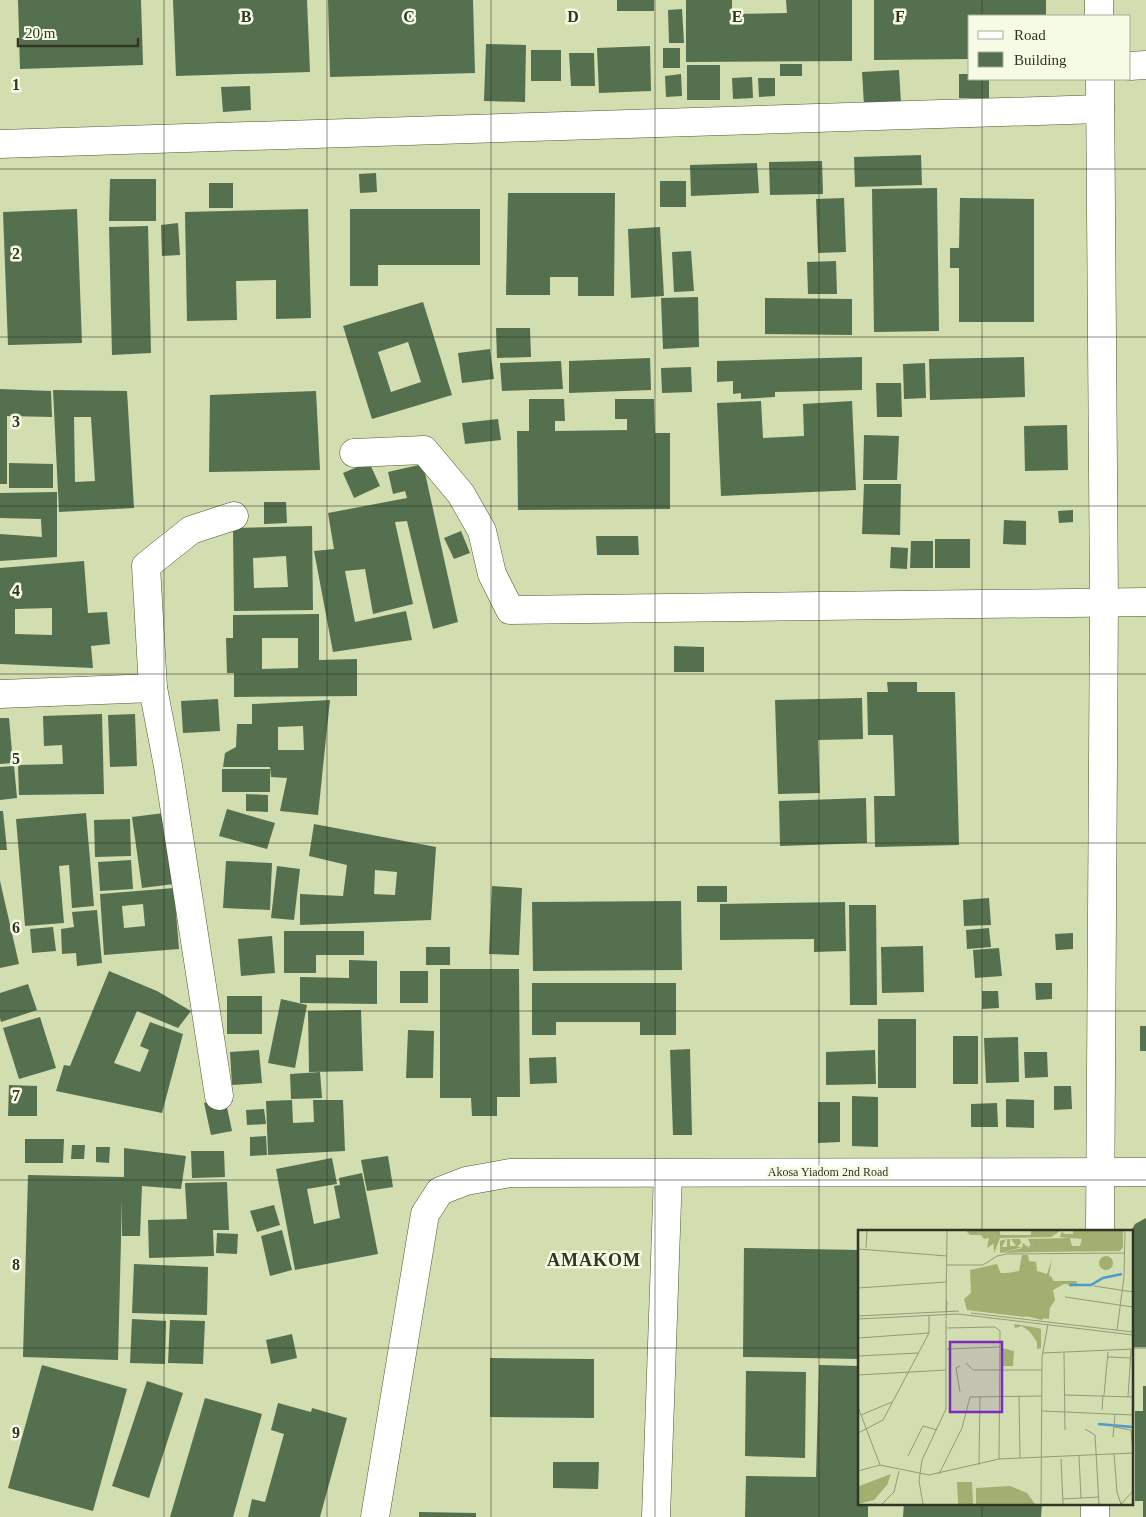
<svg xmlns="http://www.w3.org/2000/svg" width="1146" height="1517" viewBox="0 0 1146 1517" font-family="'Times New Roman',serif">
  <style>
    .building { fill: #55704e; fill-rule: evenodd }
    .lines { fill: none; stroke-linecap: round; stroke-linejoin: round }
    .minor-casing { stroke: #4f572f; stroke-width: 29 }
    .minor { stroke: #fff; stroke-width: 28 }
    .grid { fill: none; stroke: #313523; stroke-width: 1; stroke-opacity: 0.55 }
    .labels { text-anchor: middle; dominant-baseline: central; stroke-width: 5; stroke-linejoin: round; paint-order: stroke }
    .street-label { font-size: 12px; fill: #313523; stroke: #f5fbe4 }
    .district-label { font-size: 18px; font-weight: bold; letter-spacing: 1px; fill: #313523; stroke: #f5fbe4 }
    .inset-river { fill: none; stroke: #4d9bcd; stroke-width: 2.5 }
    .inset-road { fill: none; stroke: #929a78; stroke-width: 1 }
    .view { fill: #7b2cbf; fill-opacity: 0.15; stroke: #7b2cbf; stroke-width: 2.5 }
    .inset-edge { fill: none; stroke: #313523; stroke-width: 2.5 }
    .grid-label { font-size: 16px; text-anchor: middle; font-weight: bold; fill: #313523; stroke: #f5fbe4; stroke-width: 5; stroke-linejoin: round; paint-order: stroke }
  </style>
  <rect width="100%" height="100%" fill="#d2ddb0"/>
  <!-- building -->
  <g class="building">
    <path d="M18 0H141L143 65 20 69Z"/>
    <path d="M173 0H307L310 72 176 76Z"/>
    <path d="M328 0H473L475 73 330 77Z"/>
    <rect x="617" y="0" width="37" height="11"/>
    <path d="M686 0H732V14L787 13 786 0H852V61L686 62Z"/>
    <path d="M874 0H1046V16H970V59L874 60Z"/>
    <path d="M682 9 684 43H669L668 10Z"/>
    <path d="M486 44 526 45 525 102 484 101Z"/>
    <path d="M650 46 651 91 599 93 597 48Z"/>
    <rect x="663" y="48" width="17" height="20"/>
    <rect x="531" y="50" width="30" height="31"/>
    <path d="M569 53H594L595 86H571Z"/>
    <rect x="780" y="64" width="22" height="12"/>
    <rect x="687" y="65" width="33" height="35"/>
    <path d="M899 70 901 103 864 105 862 72Z"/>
    <path d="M681 74 682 96 666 97 665 76Z"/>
    <path d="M959 74H970V79H989V98H959Z"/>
    <path d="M752 77 753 98 733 99 732 78Z"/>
    <path d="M758 78H775V96L759 97Z"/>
    <path d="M250 86 251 110 223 112 221 87Z"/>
    <path d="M921 155 922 185 855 187 854 157Z"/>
    <path d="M822 161 823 194 770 195 769 162Z"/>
    <path d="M757 163 759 193 691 196 690 165Z"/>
    <path d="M376 173 377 192 360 193 359 174Z"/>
    <path d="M110 179H156V221H109Z"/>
    <rect x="660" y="181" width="26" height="26"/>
    <rect x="209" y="183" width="24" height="25"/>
    <path d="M937 188 939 331 874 332 872 189Z"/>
    <path d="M508 193H615L614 296H578V277H550V295H506Z"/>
    <path d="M844 198 846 252 818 253 816 199Z"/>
    <path d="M960 198 1034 199V322H959V268H950V248H959Z"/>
    <path d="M77 209 82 343 8 345 3 212Z"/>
    <path d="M308 209 311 318 276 319V280L236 281 237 320 187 321 185 212Z"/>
    <path d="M350 209H480V265H378V286H350Z"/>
    <path d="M178 223 180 255 162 256 161 225Z"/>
    <path d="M148 226 151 353 112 355 109 227Z"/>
    <path d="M660 227 664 296 631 298 628 229Z"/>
    <path d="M691 251 694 291 674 292 672 252Z"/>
    <path d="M836 261 837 294H808L807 262Z"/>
    <path d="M698 297 699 347 663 349 661 298Z"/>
    <path d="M765 298 852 299V335L765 334Z"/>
    <path d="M423 302 452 395 372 419 343 326ZM408 342 421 382 391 392 378 352Z"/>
    <path d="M496 328H530L531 357 497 358Z"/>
    <path d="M490 349 494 379 462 383 458 353Z"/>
    <path d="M862 357V390L775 392V397L741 399V393L733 394V381L717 382V361Z"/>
    <path d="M1024 357 1025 397 930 400 929 359Z"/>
    <path d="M650 358 651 390 569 393V361Z"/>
    <path d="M561 361 563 389 502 391 500 363Z"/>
    <path d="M925 363 926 398 904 399 903 364Z"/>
    <path d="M691 367 692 392 662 393 661 368Z"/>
    <path d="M876 383H901L902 417H877Z"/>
    <path d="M0 389 51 391 52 417 7 416V484H0Z"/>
    <path d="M53 390 127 391 134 508 59 512ZM74 417H91L95 481 75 482Z"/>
    <path d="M316 391 320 470 209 472 210 395Z"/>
    <path d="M529 399H564L565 421H555V431L627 430V419H615V399H654L655 433H670V509L518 510 517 431H529Z"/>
    <path d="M761 401 763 438 804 436 803 404 852 401 856 490 721 496 717 403Z"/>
    <path d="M498 419 501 440 465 444 462 423Z"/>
    <path d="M1067 425 1068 470 1025 471 1024 426Z"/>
    <path d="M864 435 899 436 897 480H863Z"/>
    <path d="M369 462 380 486 354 498 343 473Z"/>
    <path d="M9 463 53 464V488H9Z"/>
    <path d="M423 464 458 622 433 629 407 521 395 522 413 604 373 614 365 569 345 571 355 622 406 611 412 640 333 652 314 551 334 549 328 513 407 498 405 491 393 494 388 472Z"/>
    <path d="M864 484H901L900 535 862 534Z"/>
    <path d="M57 492V557L0 561V534L42 537 41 519 0 518V493Z"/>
    <path d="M264 502H286L287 523 264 524Z"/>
    <path d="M1073 510V522L1059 523 1058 511Z"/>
    <path d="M1004 520 1026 521V545L1003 544Z"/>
    <path d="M312 526 313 610 234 611 233 528ZM286 556 288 587 254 588 253 558Z"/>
    <path d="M461 531 470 553 454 559 444 538Z"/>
    <path d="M596 536H638L639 555H597Z"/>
    <rect x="935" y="539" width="35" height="29"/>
    <path d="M911 541H933V568H910Z"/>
    <path d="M891 547 908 548 907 569 890 568Z"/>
    <path d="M84 561 88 613 107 612 110 644 91 646 93 668 0 664V568ZM52 608V635L15 634V609Z"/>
    <path d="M319 614V660L357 659V696L234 697V673H227L226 638H233V615ZM262 638H298V668L262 669Z"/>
    <path d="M674 646 704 647V672H674Z"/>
    <path d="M887 682H917V692H955L959 845 875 847 874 796H895L893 735H868L867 692H888Z"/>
    <path d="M862 698 863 739 818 740 820 793 778 794 775 700Z"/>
    <path d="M218 699 220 731 183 733 181 701Z"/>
    <path d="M330 700 318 815 280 811 287 778 271 777 270 767H223L225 753 236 747 237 724H252V704ZM303 726 304 750H278V727Z"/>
    <path d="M102 714 104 794 19 795 18 765 63 764 62 745 44 746 43 716Z"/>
    <path d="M135 714 137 766 110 767 108 715Z"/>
    <path d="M0 718H9L13 763 0 764Z"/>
    <path d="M14 766 17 798 0 800V767Z"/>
    <rect x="222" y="769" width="48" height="23"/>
    <path d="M246 794 268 795V812L246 811Z"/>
    <path d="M866 798 867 843 780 846 779 801Z"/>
    <path d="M227 809 275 823 267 849 219 836Z"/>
    <path d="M0 811H3L7 850H0Z"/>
    <path d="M86 813 94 906 72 908 69 865 59 866 64 923 25 926 16 819Z"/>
    <path d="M164 813 174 884 142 888 132 817Z"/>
    <path d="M130 819 131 856 95 857 94 820Z"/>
    <path d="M314 824 436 847 431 920 300 925V894L343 896 347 865 309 856ZM375 870 397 872 395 895 374 894Z"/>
    <path d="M131 860 133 889 100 891 98 862Z"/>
    <path d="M226 861 272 863 270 910 223 908Z"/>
    <path d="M277 866 300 869 294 920 271 918Z"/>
    <path d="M0 881 19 964 0 968Z"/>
    <path d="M492 886 522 888 519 955 489 954Z"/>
    <rect x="697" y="886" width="30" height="16"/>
    <path d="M174 888 179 949 104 955 100 894ZM143 904 145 926 124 928 122 906Z"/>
    <path d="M989 898 991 925 964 926 963 900Z"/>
    <path d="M681 901 682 970 533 971 532 902Z"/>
    <path d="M845 902 846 951 814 952V939L720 940V904Z"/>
    <path d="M849 905H876L877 1005H850Z"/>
    <path d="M97 910 102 963 77 966 76 953 62 954 61 929 74 927 72 912Z"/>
    <path d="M53 927 56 951 32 953 30 929Z"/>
    <path d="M989 928 991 947 967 949 966 930Z"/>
    <path d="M284 931H364V955H316V973H284Z"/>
    <path d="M1073 933V949L1056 950 1055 934Z"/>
    <path d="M272 936 275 973 241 976 238 939Z"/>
    <path d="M923 946 924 992 882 993 881 947Z"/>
    <rect x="426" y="947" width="24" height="18"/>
    <path d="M999 948 1002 976 975 978 973 950Z"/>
    <path d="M349 960 377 961V1004L300 1003V977L349 978Z"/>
    <path d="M440 969H519L520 1097H497V1116H472L471 1098H440Z"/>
    <path d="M109 971 157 991 191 1011 178 1028 137 1011 114 1063 140 1072 149 1050 140 1046 150 1022 183 1034 162 1113 56 1091 64 1065 70 1066Z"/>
    <rect x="400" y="971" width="28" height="32"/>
    <path d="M532 983H676V1035H640V1022H556V1035H532Z"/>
    <path d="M1035 983H1052V999L1036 1000Z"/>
    <path d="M28 984 37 1010 1 1022 0 1018V993Z"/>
    <path d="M982 991H998L999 1008 982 1009Z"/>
    <rect x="227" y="996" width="35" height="38"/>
    <path d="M281 999 307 1005 295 1068 268 1063Z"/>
    <path d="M361 1010 363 1071 309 1072 308 1011Z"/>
    <path d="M40 1017 56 1068 19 1079 3 1028Z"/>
    <rect x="878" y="1019" width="38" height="69"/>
    <rect x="1140" y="1026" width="6" height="25"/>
    <path d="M408 1030 434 1031 433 1078H406Z"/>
    <rect x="953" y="1036" width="25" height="48"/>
    <path d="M1018 1037 1019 1082 986 1083 984 1038Z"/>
    <path d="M690 1049 692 1135H673L670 1050Z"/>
    <path d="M259 1050 262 1083 232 1085 230 1052Z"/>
    <path d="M875 1050 876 1084 826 1085V1052Z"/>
    <path d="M1024 1052H1047L1048 1077 1025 1078Z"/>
    <path d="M556 1057 557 1083 530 1084 529 1058Z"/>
    <path d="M320 1072 322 1098 291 1099 290 1074Z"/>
    <path d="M9 1085 37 1086V1116H8Z"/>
    <path d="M1054 1086H1071L1072 1109 1054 1110Z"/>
    <path d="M852 1096 878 1097V1147L852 1146Z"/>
    <path d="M225 1098 232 1131 211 1135 204 1103Z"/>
    <path d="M1006 1099 1034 1100V1128L1006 1127Z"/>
    <path d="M292 1100 293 1123 314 1122 313 1100H343L345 1151 268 1155 266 1101Z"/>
    <path d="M818 1102H840V1142L818 1143Z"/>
    <path d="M997 1103 998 1127H971V1104Z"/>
    <path d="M264 1109 266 1124 247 1125 246 1110Z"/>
    <path d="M266 1136 267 1155 250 1156V1137Z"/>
    <path d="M25 1139H64L63 1163H25Z"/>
    <path d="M72 1145H85L84 1159H71Z"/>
    <path d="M96 1147H110L109 1163 96 1162Z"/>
    <path d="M124 1148 186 1156 181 1189 142 1186 140 1236H122V1200L118 1360 23 1357 28 1175 124 1177Z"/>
    <path d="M191 1151H224L225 1177 192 1178Z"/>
    <path d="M388 1156 393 1187 367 1191 361 1160Z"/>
    <path d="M332 1158 337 1184 307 1189 314 1224 340 1218 334 1186 340 1185 339 1178 362 1173 378 1254 295 1270 276 1169Z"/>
    <path d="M227 1182 229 1230H213L214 1256 149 1258 148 1220 187 1219 185 1183Z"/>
    <path d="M274 1205 280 1225 257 1232 250 1211Z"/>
    <path d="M1146 1218V1347H1132L1131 1231 1135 1224Z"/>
    <path d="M282 1230 292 1270 270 1276 261 1236Z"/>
    <path d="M217 1233 238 1234 237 1254 216 1253Z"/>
    <path d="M744 1248 860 1250V1359L743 1357Z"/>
    <path d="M134 1264 208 1267 207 1315 132 1313Z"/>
    <path d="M132 1319 166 1321 165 1364 130 1363Z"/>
    <path d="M170 1320 205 1321 203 1364 168 1363Z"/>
    <path d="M292 1334 297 1358 271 1364 266 1340Z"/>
    <path d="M490 1358 594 1359V1418L490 1417Z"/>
    <path d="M42 1365 127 1389 93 1511 8 1488Z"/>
    <path d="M819 1365 860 1366V1503H868V1517H745L746 1476 816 1477Z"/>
    <path d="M746 1371 806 1372 805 1458 745 1456Z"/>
    <path d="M147 1381 183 1393 149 1498 112 1486Z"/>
    <path d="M1143 1386H1146V1517H1143V1501H1135V1411H1143Z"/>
    <path d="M205 1398 262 1414 233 1517H170Z"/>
    <path d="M278 1403 311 1412 312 1408 347 1418 320 1517H248L252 1499 265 1502 284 1434 271 1430Z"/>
    <path d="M553 1462H599L598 1489 553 1488Z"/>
    <path d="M904 1503H1042L1041 1517H903Z"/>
    <path d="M419 1512 476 1513V1517H419Z"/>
  </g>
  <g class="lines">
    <!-- minor casing -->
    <g class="minor-casing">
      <g id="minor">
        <path d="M1099 0V16"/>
        <path d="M1130 66 1146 65"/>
        <path d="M1100 79 1104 602 1100 1231"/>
        <path d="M0 144 1100 109"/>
        <path d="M354 453 424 450 461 494 482 531 492 574 510 610 1146 602"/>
        <path d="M0 694 153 688"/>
        <path d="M219 1096 168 766 153 688 146 566 191 530 234 516"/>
        <path d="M375 1517 425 1214 440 1191 466 1181 510 1173 1146 1172"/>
        <path d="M656 1517 668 1173"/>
        <path d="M1095 1517V1503"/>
      </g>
    </g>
    <!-- minor -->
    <use href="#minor" class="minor"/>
  </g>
  <!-- grid -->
  <path class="grid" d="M164 0V1517M327 0V1517M491 0V1517M655 0V1517M819 0V1517M982 0V16M982 79V1231M0 169H1146M0 337H1146M0 506H1146M0 674H1146M0 843H1146M0 1011H1146M0 1180H1146M0 1348H860M1132 1348H1146M982 1503V1517"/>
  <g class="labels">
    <!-- street labels -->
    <g class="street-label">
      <text x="828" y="1172">Akosa Yiadom 2nd Road</text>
    </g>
    <!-- district labels -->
    <g class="district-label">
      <text x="594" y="1260">AMAKOM</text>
    </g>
  </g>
  <!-- overview -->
  <g transform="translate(858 1230)">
    <rect width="275" height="275" fill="#d2ddb0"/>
    <path d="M135 1H158H142V5H173V1H202L193 7 142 8 136 23ZM204 1 206 4H215V1H265V17L262 21 179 22 175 10 173 17H168L173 16 170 9 212 8 214 16H222L224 9 202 7ZM148 9 144 17H149V9H152V16H158L153 9H162L163 13 159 17H165L142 23V11ZM114 43H181L194 47 191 89 113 80Z" fill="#a1af70"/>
    <path d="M108 1H135L136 13 129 18 131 8 126 9 123 5H112ZM176 9 179 22 143 23 164 18 165 13 171 18ZM164 25H170L171 31 178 32 179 41 189 44 194 29 191 45 196 51H218L220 55 206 54 195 60 197 70 184 90 169 86 175 83 185 86 188 79 183 76 187 68 173 72 162 68 160 76 144 64 129 69 136 78 165 82 167 87 109 80 106 69 113 63 112 40 139 34 143 44 161 41ZM156 94 180 98 183 99V118L179 119V112L172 102 164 96 157 98ZM33 244 29 255 16 270 0 274 1 256Z" fill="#a1af70"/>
    <path d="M241 33a7 7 0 1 1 14 0a7 7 0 1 1-14 0ZM144 118 156 121 155 136H145ZM99 252H114L115 274H100ZM152 256 169 263 177 274H118V258Z" fill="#a1af70"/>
    <path class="inset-river" d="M211 55H233L245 48 264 44M240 194 275 197"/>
    <path class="inset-road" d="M8 18 9 1M0 19 89 26M89 35H125L139 26 149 24 267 23M236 56 275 62M0 58 88 52M207 67 275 77M88 82 89 1M113 83 275 102M0 86 101 81M0 89 100 84 275 105M88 89 89 71M89 98 137 97 142 101 141 229M259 100 266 47 267 1M0 108 71 103M89 119 142 117M185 123 275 119M206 123 207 200M0 126 60 123M250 127 273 128M108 133 115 140H184M0 145 88 140M102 162 98 138 102 136M207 165 275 167M246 165 250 122M161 166 162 228M270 167 273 120M0 177 22 235M244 180 245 165M184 181 275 185M3 185 34 172M256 197 273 200 275 223M227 199 237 205 241 274M0 203 25 190 71 103V86M255 207 257 184M256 224 259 262 263 274 275 261M50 226 65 196 79 200M221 226 223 268M203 229 205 274M121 235 122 166M0 241 22 235 71 245 141 229 275 223M81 244 104 198 112 167 184 166M205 269 241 267M24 274 36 262 41 241M65 274 61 251 64 230 88 179V90M183 274 184 127 190 94"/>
    <path class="view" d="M92 112H144V182H92Z"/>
    <rect width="275" height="275" class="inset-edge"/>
  </g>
  <g class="grid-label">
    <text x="246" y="22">B</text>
    <text x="409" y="22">C</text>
    <text x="573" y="22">D</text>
    <text x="737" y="22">E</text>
    <text x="900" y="22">F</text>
    <text x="16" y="90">1</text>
    <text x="16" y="259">2</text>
    <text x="16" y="427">3</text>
    <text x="16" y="596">4</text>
    <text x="16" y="764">5</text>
    <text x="16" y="933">6</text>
    <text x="16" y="1101">7</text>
    <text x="16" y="1270">8</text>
    <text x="16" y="1438">9</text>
  </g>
  <!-- legend -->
  <rect x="968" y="15" width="162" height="65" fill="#f5fbe4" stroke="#a7ac97"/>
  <rect x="978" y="31" width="25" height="8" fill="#ffffff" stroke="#a7ac97"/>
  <text x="1014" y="40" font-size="15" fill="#313523">Road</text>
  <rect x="978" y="52" width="25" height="15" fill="#55704e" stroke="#a7ac97"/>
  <text x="1014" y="65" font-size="15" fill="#313523">Building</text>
  <!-- scale -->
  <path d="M18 38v8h120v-8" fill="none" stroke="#313523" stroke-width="2.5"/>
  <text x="25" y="38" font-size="15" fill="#313523" stroke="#f5fbe4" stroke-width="4" paint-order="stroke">20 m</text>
</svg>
